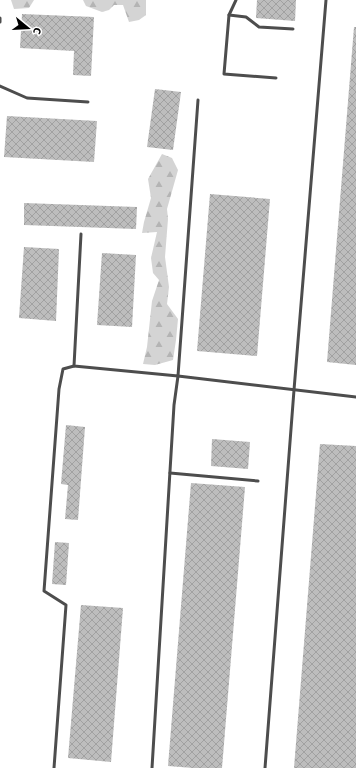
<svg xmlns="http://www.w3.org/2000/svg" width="356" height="768" viewBox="0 0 356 768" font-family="'Source Sans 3',sans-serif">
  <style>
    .forest { fill: url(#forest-firs) }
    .building { fill: url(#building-cross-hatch) }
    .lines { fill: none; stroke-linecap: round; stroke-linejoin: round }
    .service { stroke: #4d4d4d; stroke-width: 3 }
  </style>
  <defs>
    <pattern id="forest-firs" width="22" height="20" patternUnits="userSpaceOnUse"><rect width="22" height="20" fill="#d4d4d4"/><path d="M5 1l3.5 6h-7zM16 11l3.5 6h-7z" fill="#b4b4b4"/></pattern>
    <pattern id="building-cross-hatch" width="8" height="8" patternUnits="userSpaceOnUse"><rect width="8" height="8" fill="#bdbdbd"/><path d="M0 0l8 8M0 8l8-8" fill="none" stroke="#a1a1a1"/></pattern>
  </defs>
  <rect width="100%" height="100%" fill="#fff"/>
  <!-- forest -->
  <g class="forest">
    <path d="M11 0H34L29 8 14 9Z"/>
    <path d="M83 0H146V15L139 20 129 22 123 5H114L109 10 102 12 86 6Z"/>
    <path d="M162 154 172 158 178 170 167 209 168 219 165 257 169 287 167 304 178 319 176 340 173 360 155 365 143 364 147 347 152 301 159 280 153 273 151 258 157 232 142 233 144 222 151 198 148 179Z"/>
  </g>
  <!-- building -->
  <g class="building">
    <path d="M257 0H296L295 21 256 18Z"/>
    <path d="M22 14 94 17 91 76 73 75 74 51 20 48Z"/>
    <path d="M354 27H356V365L327 362Z"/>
    <path d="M155 89 181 92 173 150 147 147Z"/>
    <path d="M7 116 97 121 94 162 4 157Z"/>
    <path d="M210 194 270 199 257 356 197 351Z"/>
    <path d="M24 203 137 207 136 229 24 225Z"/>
    <path d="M24 247 59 249 56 321 19 318Z"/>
    <path d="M102 253 136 255 132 327 97 325Z"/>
    <path d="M66 425 85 427 78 520 65 519 68 485 61 484Z"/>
    <path d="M212 439 250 442 248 469 211 466Z"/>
    <path d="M320 444 356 446V768H294Z"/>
    <path d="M191 483 245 487 222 768H193L168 766Z"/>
    <path d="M55 542 69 543 66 585 52 584Z"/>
    <path d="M81 605 123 608 111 762 68 758Z"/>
  </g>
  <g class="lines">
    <!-- service -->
    <g class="service">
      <path d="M236 0 229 15 224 74 276 78"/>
      <path d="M229 15 246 17 259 27 293 29"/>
      <path d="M0 18V22"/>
      <path d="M0 86 27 98 88 102"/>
      <path d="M81 234 74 366 178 376 198 100"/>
      <path d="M170 473 258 481"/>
      <path d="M54 768 66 605 44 591 59 389 63 369 74 366"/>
      <path d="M152 768 174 405 178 376 356 397"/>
      <path d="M265 768 294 390 326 0"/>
    </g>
  </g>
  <!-- north arrow -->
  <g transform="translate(28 28) rotate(108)" stroke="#ffffff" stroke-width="3" paint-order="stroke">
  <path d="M0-3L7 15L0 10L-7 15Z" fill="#000000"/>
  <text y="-6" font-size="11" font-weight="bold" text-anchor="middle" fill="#000000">С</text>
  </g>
</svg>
